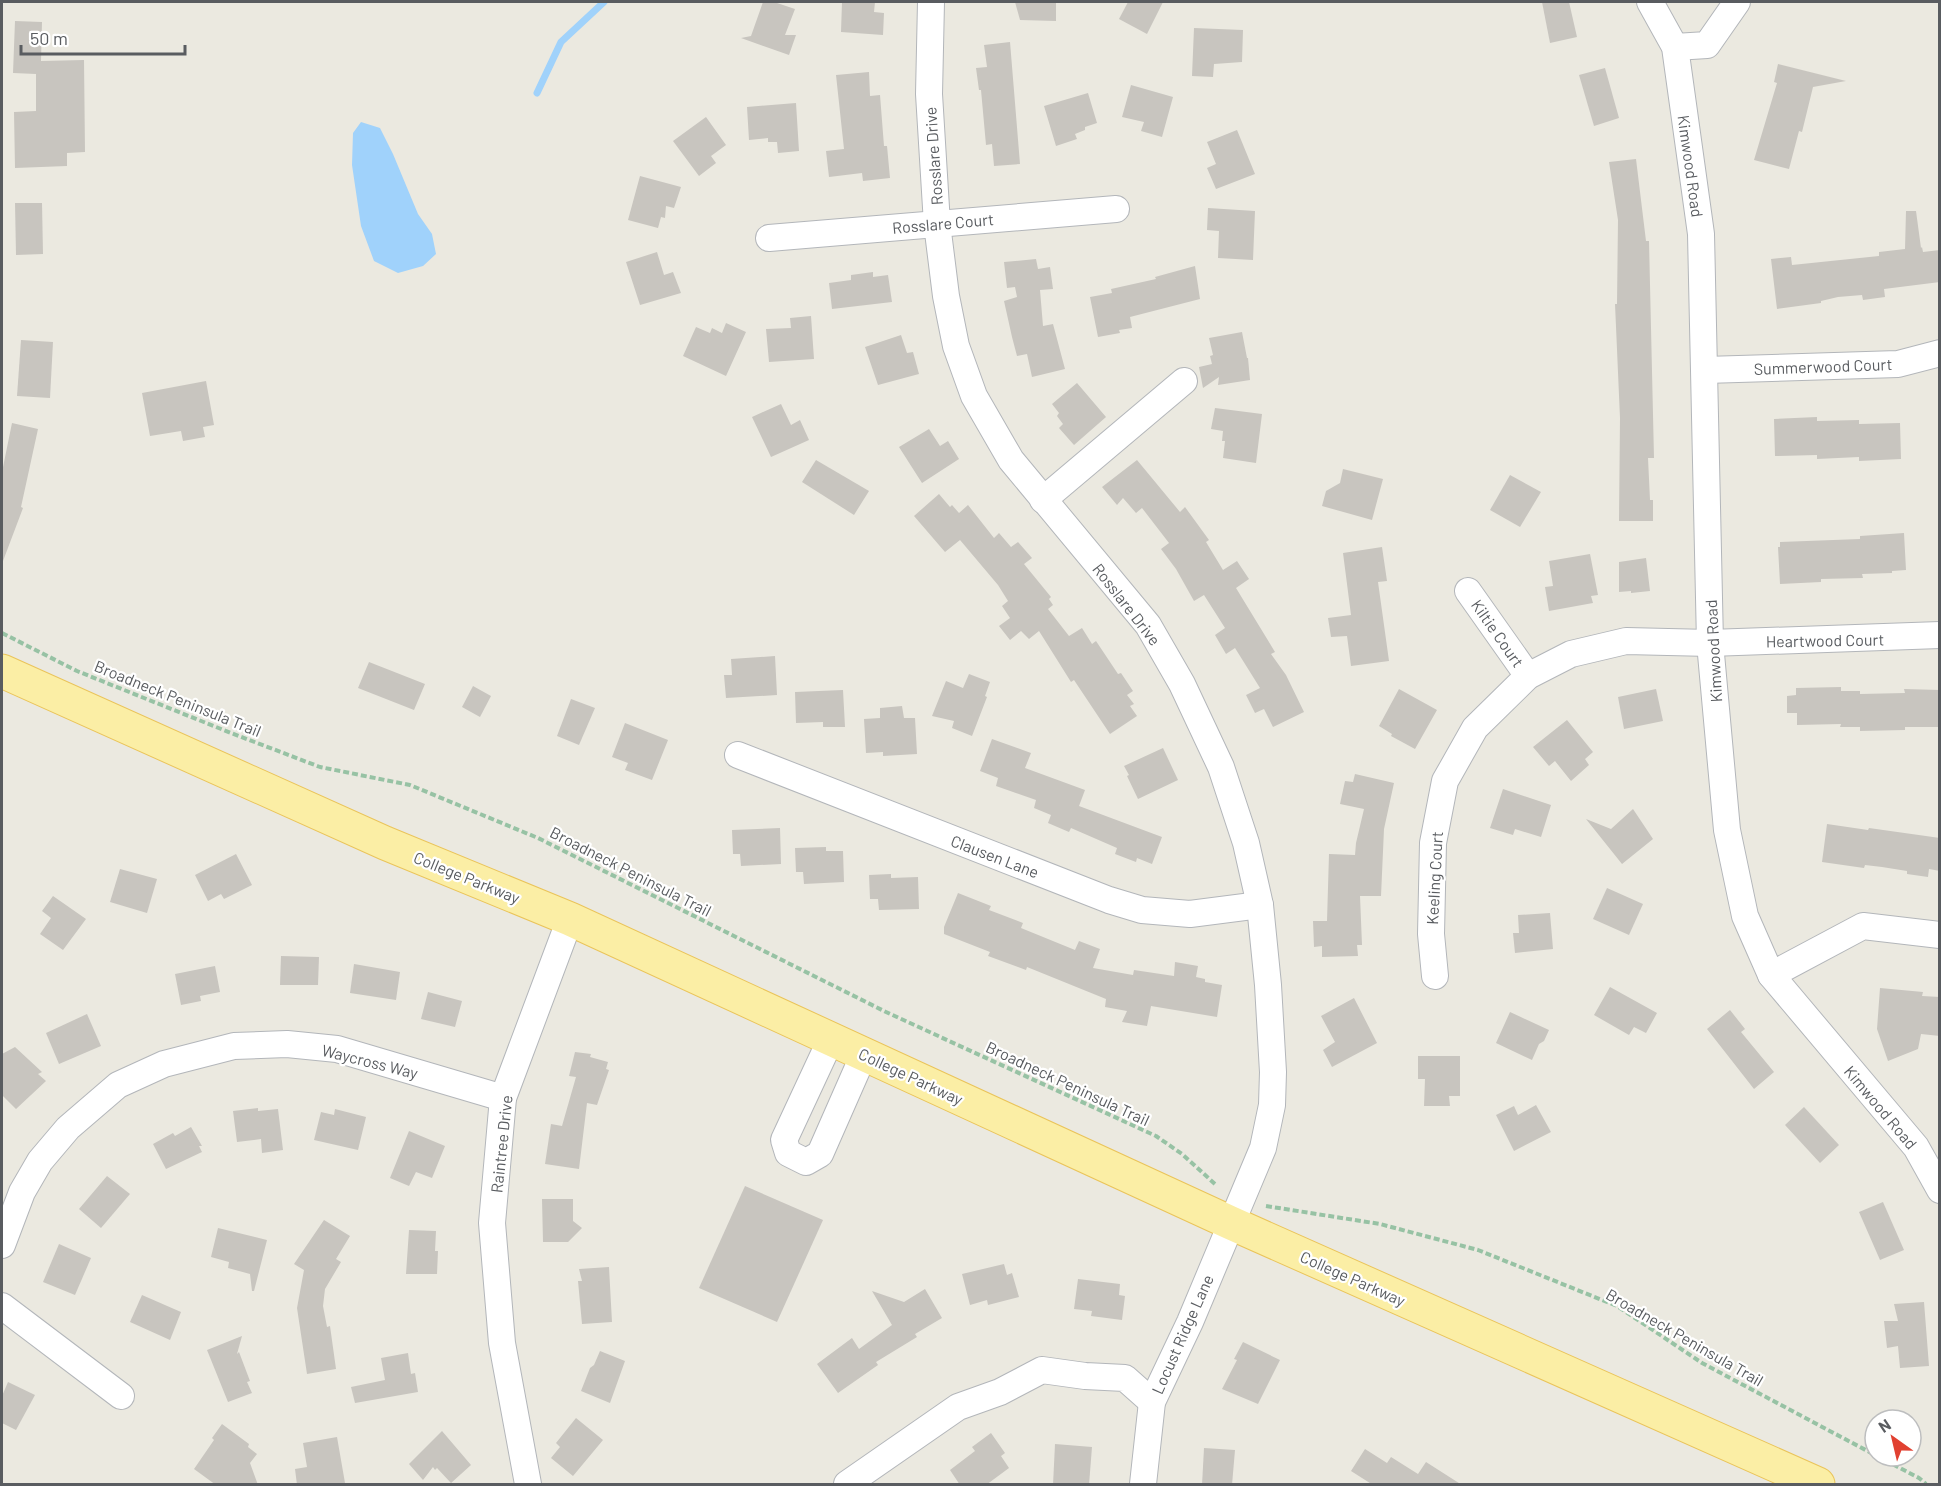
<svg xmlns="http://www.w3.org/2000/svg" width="1941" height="1486" viewBox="0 0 1941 1486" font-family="Barlow,sans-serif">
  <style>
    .water { fill: #a0d2fb }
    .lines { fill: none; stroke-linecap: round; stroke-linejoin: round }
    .stream { stroke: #a0d2fb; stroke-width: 7 }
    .building { fill: #c8c5bf }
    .minor-casing { stroke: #b3b6ba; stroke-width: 28 }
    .major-casing { stroke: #eac45a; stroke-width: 35 }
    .path { stroke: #97c2a4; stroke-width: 4; stroke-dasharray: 6 3; stroke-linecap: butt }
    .minor { stroke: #fff; stroke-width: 26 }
    .major { stroke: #fbeea5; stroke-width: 33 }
    .labels { text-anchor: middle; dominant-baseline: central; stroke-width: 4.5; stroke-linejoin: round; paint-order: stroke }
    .street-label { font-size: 16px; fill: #595c60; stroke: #fff }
  </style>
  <rect width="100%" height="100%" fill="#ebe9e0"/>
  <!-- water -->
  <path class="water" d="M361 122 380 128 393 154 418 214 432 234 436 254 423 266 398 273 374 261 361 226 352 165 353 133Z"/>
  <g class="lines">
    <!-- stream -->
    <path class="stream" d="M537 93 561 42 604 2"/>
  </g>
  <!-- building -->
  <g class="building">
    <path d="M763 2H774L795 9 785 35H796L789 55 741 38 751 36Z"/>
    <path d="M842 2H875L874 12 884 13 883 35 841 32Z"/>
    <path d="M1015 2H1056V21L1020 20Z"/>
    <path d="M1128 2H1163L1147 34 1119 19Z"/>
    <path d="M1542 2H1569L1577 37 1550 43Z"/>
    <path d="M15 21 42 22 41 61 84 60 85 152 67 153V166L15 168 14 112 36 111V74L13 73Z"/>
    <path d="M1194 28 1243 30 1242 62 1214 64 1213 77 1192 76Z"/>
    <path d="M1010 42 1020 164 994 166 992 144 986 145 981 90H979L976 68 987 67 984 45Z"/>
    <path d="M1778 64 1846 81 1813 87 1802 132 1799 131 1789 169 1754 160 1777 83 1774 82Z"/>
    <path d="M1605 68 1619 118 1594 126 1579 75Z"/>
    <path d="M869 72 870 96 880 95 884 146H887L890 178 863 181 862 173 829 177 826 151 844 149 836 75Z"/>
    <path d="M1131 85 1173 97 1162 137 1141 131 1144 122 1122 117Z"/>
    <path d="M1088 93 1097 123 1085 127V130L1075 134 1077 139 1056 146 1044 106Z"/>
    <path d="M796 103 799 151 778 153 777 142H768V138L749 140 747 107Z"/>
    <path d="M706 117 726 145 711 156 716 163 699 176 673 141Z"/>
    <path d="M1237 130 1255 174 1216 189 1207 168 1216 164 1207 142Z"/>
    <path d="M1636 159 1646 241H1649L1654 458H1648L1650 500H1653V521H1619L1620 418 1615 304H1617L1618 220 1609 162Z"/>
    <path d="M640 176 681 187 674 208 666 206 665 218 661 217 658 228 628 220Z"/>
    <path d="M15 203H42L43 254 16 255Z"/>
    <path d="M1208 208 1255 211 1253 260 1218 258 1219 231 1207 230Z"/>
    <path d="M1906 211H1916L1921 248 1922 247 1923 252 1940 250V282L1884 289 1885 297 1863 300 1862 295 1838 297 1821 301V303L1777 309 1771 259 1791 257 1792 265 1879 256V252L1905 249Z"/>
    <path d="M657 252 664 275 673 272 681 293 640 305 626 262Z"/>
    <path d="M1036 259 1038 269 1050 267 1053 289 1040 290 1043 326 1053 324 1065 369 1032 377 1027 354 1017 356 1012 337 1004 301 1017 297 1015 287 1007 288 1004 262Z"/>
    <path d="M1195 266 1200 299 1130 317 1132 328 1119 330 1120 333 1098 337 1090 297 1112 293 1111 289 1156 279 1155 277Z"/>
    <path d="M873 272V277L888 275 892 302 832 309 829 283 851 280V275Z"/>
    <path d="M811 316 814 359 769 362 766 329 791 328 790 318Z"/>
    <path d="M726 323 746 332 726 376 683 356 696 327 710 333 712 328 722 333Z"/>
    <path d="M1242 332 1247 358H1248L1250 380 1218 385 1219 377 1203 388 1199 367 1212 364 1210 356 1213 355 1209 338Z"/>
    <path d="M901 335 907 353 913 352 919 374 878 385 865 347Z"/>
    <path d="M21 340 53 342 50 398 17 396Z"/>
    <path d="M206 381 214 425 203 427 205 437 183 441 181 431 150 436 142 393Z"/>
    <path d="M1077 383 1106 417 1074 445 1059 428 1063 424 1057 416 1059 413 1052 404Z"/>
    <path d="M781 404 791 425 800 420 809 440 771 457 752 417Z"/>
    <path d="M1215 408 1262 414 1256 463 1223 458 1225 441H1222L1223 431 1211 429Z"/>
    <path d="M1817 417V421L1859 420V424L1900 423 1901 459 1859 461V457L1817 459V455L1775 456 1774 419Z"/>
    <path d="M12 423 38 429 21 507 23 508 3 561H2V472Z"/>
    <path d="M929 429 940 446 948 441 959 459 922 483 899 447Z"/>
    <path d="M816 460 869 491 854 515 802 482Z"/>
    <path d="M1137 460 1180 512 1185 507 1209 540 1206 542 1223 570 1237 561 1249 579 1236 588 1275 652 1271 654 1286 675 1304 712 1273 727 1264 709 1255 713 1246 695 1260 688 1235 648 1226 654 1215 635 1225 628 1204 595 1194 601 1176 569 1161 549 1169 543 1142 508 1136 513 1123 498 1117 505 1102 487Z"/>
    <path d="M1343 469 1383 479 1372 520 1322 506 1326 491 1340 483Z"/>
    <path d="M1510 475 1541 492 1520 527 1490 510Z"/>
    <path d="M939 494 950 507 952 505 959 513 968 505 994 538 999 533 1011 547 1018 542 1032 558 1024 564 1051 597 1049 599 1053 605 1048 609 1069 636 1082 628 1092 644 1096 641 1118 674 1121 673 1133 691 1127 695 1134 704 1130 706 1137 716 1110 734 1074 680 1071 682 1039 631 1029 639 1021 631 1010 640 999 626 1010 618 1002 606 1008 601 998 585 960 540 945 552 914 516Z"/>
    <path d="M1904 533 1906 570 1892 571V573L1862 574 1863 578 1821 579V582L1780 584 1778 547H1780V542L1860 539V536Z"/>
    <path d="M1382 547 1387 581 1378 582 1389 661 1351 666 1347 636 1331 637 1328 618 1351 615 1343 553Z"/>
    <path d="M1590 554 1598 595 1591 596 1593 603 1549 611 1545 587 1553 586 1549 561Z"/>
    <path d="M1646 558 1650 591 1631 593V591L1619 592V562Z"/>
    <path d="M775 656 777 695 726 698 724 675H732L731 659Z"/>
    <path d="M369 662 425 684 414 710 358 688Z"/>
    <path d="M969 674 990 682 985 696 987 697 972 736 952 728 954 721 932 716 946 681 963 688Z"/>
    <path d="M473 686 491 696 480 717 462 707Z"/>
    <path d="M1841 687V691H1860V694L1905 693 1904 689 1940 690V727H1905V730L1860 731V727H1840L1841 724 1797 725V713H1787V696L1796 695V688Z"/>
    <path d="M1399 689 1437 710 1415 749 1391 736 1392 734 1379 726Z"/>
    <path d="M1656 689 1663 721 1624 729 1618 697Z"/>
    <path d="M843 690 845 727H823V722L796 723 795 692Z"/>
    <path d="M571 699 595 708 579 745 557 736Z"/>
    <path d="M902 706 904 718H915L917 754 883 756V752L866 753 864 719 880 718V708Z"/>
    <path d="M1567 720 1593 752 1585 759 1589 765 1571 781 1555 761 1549 766 1533 747Z"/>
    <path d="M625 723 668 740 652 780 625 770 628 763 612 757Z"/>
    <path d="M992 739 1031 753 1025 768 1085 790 1079 806 1162 837 1152 864 1137 858 1136 862 1115 854 1117 848 1071 828 1069 832 1048 823 1051 815 1034 808 1036 800 996 786 998 778 980 771Z"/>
    <path d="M1163 748 1178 780 1138 799 1127 776 1129 775 1124 766Z"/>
    <path d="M1355 774 1394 783 1384 829 1381 896H1360L1362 945H1357L1358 956 1322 957V946L1314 947 1313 921H1327L1329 854 1355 855 1356 843 1364 809 1340 804 1345 781 1353 782Z"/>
    <path d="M1503 789 1551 805 1541 837 1515 829 1513 835 1490 828Z"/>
    <path d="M1633 809 1653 839 1622 864 1586 819 1611 829Z"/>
    <path d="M1827 824 1868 830 1869 828 1940 838V871L1929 869 1928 877 1907 874V871L1882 867 1865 865 1864 868 1822 862Z"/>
    <path d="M780 828 781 864 741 866 740 854H733L732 830Z"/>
    <path d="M826 847V851H843L844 882 804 884 803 872H796L795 848Z"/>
    <path d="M236 854 252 885 224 899 221 894 208 901 195 875Z"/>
    <path d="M120 869 157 879 147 913 110 902Z"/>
    <path d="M891 874V878L918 877 919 909 879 910 878 899H870L869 875Z"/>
    <path d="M1607 888 1643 904 1629 935 1593 919Z"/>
    <path d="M958 893 991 906 989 910 1023 923 1021 928 1075 950 1079 941 1100 949 1093 968 1133 975 1134 970 1174 976 1175 962 1198 966 1196 977 1205 979V982L1222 985 1217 1017 1151 1006 1147 1026 1122 1022 1127 1011 1105 1007 1106 999 1027 967 1026 970 988 956 990 952 944 934V927Z"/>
    <path d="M53 896 86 919 63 950 40 934 51 918 42 911Z"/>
    <path d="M1550 913 1553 949 1515 953 1513 933H1519L1518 915Z"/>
    <path d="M281 956 319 957 318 985H280Z"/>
    <path d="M354 964 400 972 396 1000 350 993Z"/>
    <path d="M215 966 220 992 200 996 201 1001 181 1005 175 974Z"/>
    <path d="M1610 987 1657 1013 1646 1033 1634 1027 1629 1035 1594 1015Z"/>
    <path d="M1880 988 1923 992 1922 996 1940 997V1036L1921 1034 1918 1049 1888 1061 1877 1029Z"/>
    <path d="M428 992 462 1001 455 1027 421 1019Z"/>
    <path d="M1354 998 1377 1043 1332 1067 1323 1050 1335 1042 1321 1016Z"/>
    <path d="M1730 1010 1745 1029 1741 1032 1774 1072 1754 1089 1707 1029Z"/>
    <path d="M1510 1012 1549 1030 1544 1041 1539 1044 1532 1060 1496 1043Z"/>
    <path d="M87 1014 101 1046 59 1064 46 1033Z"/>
    <path d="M15 1047 42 1072 38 1074 46 1081 16 1109 2 1095V1054Z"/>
    <path d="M575 1052 591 1054 590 1057 608 1062 606 1069 609 1070 597 1105 587 1103 579 1169 545 1164 551 1124 562 1126 576 1077 569 1076Z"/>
    <path d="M1418 1056H1460V1096H1449L1450 1106H1424L1425 1079H1418Z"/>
    <path d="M1536 1105 1551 1132 1514 1151 1496 1115 1514 1106 1518 1115Z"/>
    <path d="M1804 1107 1839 1145 1820 1163 1785 1125Z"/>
    <path d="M258 1108V1111L278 1109 283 1150 262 1153 261 1139 237 1142 233 1111Z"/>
    <path d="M335 1109 366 1117 358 1150 314 1140 321 1112 334 1115Z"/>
    <path d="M191 1127 202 1146H199L202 1152 166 1169 153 1144 173 1133 175 1136Z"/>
    <path d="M409 1131 445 1146 432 1178 416 1172 409 1186 390 1178Z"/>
    <path d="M107 1176 130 1194 101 1228 79 1209Z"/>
    <path d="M745 1186 823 1220 777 1322 699 1288Z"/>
    <path d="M542 1199H573V1221L582 1228 568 1242H543Z"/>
    <path d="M1883 1202 1904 1250 1880 1260 1859 1212Z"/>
    <path d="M324 1220 350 1236 336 1259 341 1262 325 1289 323 1306 327 1327 330 1326 336 1369 307 1374 297 1308 304 1270 294 1264Z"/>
    <path d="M218 1228 267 1240 254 1291H252L250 1274 228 1268 229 1262 211 1257Z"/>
    <path d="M409 1230 436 1231 435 1251H438L437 1274H406Z"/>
    <path d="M59 1244 91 1258 75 1295 43 1282Z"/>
    <path d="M1004 1264 1007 1275 1012 1273 1019 1297 988 1305 987 1300 970 1305 962 1274Z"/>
    <path d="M609 1267 612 1322 582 1324 578 1281H582L579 1269Z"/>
    <path d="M1078 1279 1120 1284 1119 1295 1125 1296 1122 1320 1091 1316 1092 1311 1074 1309Z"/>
    <path d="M925 1289 942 1318 915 1334 917 1337 876 1362 878 1365 838 1393 817 1364 852 1338 859 1349 892 1325 872 1291 904 1302Z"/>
    <path d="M142 1295 181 1312 170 1340 130 1322Z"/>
    <path d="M1924 1302 1929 1366 1900 1368 1898 1346 1887 1348 1884 1321H1898L1894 1304Z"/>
    <path d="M242 1336 237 1354 239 1352 250 1381 247 1382 252 1393 228 1402 207 1350Z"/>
    <path d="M1243 1342 1280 1360 1258 1404 1222 1389 1237 1360 1234 1359Z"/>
    <path d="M600 1351 625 1361 610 1403 581 1391 590 1368 594 1365Z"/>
    <path d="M408 1353 411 1374 415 1373 418 1392 355 1403 351 1387 385 1380 381 1358Z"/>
    <path d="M8 1382 35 1395 16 1430 2 1423V1396Z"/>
    <path d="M576 1418 603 1440 573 1476 551 1458 560 1447 556 1443Z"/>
    <path d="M222 1424 249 1444 248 1447 257 1454 250 1463 258 1485H216L194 1469 214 1440 212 1438Z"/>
    <path d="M442 1431 471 1465 451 1483 437 1468 435 1470 433 1467 423 1480 409 1464Z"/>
    <path d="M991 1433 1005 1453 1001 1456 1009 1468 986 1485H960L950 1470 975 1451 972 1447Z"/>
    <path d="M337 1437 345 1483 297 1485 295 1469 307 1467 303 1443Z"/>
    <path d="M1055 1444 1092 1447 1089 1485H1053Z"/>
    <path d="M1204 1448 1235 1450 1232 1485H1202Z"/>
    <path d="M1365 1449 1387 1463 1391 1457 1418 1474 1426 1462 1462 1485H1373L1351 1471Z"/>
  </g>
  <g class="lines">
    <!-- minor casing -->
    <g class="minor-casing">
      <g id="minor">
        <path d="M931 2 929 94 937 224 946 296 956 346 974 396 1011 460 1148 625 1182 684 1221 767 1246 843 1260 905 1268 985 1273 1072 1272 1105 1263 1148 1190 1322 1152 1402 1143 1484"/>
        <path d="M1650 2 1675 47 1701 234 1710 643 1727 830 1745 916 1771 975 1916 1147 1940 1190"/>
        <path d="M1675 47 1707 45 1737 2"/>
        <path d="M769 238 1116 209"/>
        <path d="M1705 370 1898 364 1940 353"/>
        <path d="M1043 500 1184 381"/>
        <path d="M1468 591 1528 676"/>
        <path d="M738 755 1109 900 1142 910 1190 914 1260 905"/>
        <path d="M1771 975 1863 926 1940 935"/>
        <path d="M1435 976 1431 934 1433 843 1445 781 1475 728 1528 676 1571 654 1626 641 1710 643 1940 635"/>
        <path d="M831 1039 784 1140 788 1153 806 1162 820 1154 864 1054"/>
        <path d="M2 1245 22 1192 40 1161 68 1128 118 1085 164 1064 234 1046 287 1044 337 1049 503 1098"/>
        <path d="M2 1306 121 1396"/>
        <path d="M528 1484 502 1343 492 1223 503 1098 570 919"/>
        <path d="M847 1484 958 1407 1000 1392 1042 1370 1085 1376 1125 1378 1152 1402"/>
      </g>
    </g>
    <!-- major casing -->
    <g class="major-casing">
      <path id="major" d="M2 671 385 843 570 919 1231 1223 1818 1484"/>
    </g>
    <!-- path -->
    <g class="path">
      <path d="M2 633 77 671 231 733 320 767 410 785 538 838 886 1012 1156 1136 1182 1154 1215 1184"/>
      <path d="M1266 1206 1380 1224 1478 1250 1617 1306 1702 1363 1875 1455"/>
      <path d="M1877 1456 1919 1478 1926 1484"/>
    </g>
    <!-- minor -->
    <use href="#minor" class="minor"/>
    <!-- major -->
    <use href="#major" class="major"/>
  </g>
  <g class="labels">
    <!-- street labels -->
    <g class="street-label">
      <text transform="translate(933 156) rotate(-94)">Rosslare Drive</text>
      <text transform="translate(1691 166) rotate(82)">Kimwood Road</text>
      <text transform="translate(943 223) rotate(-5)">Rosslare Court</text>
      <text transform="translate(1823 366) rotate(-2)">Summerwood Court</text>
      <text transform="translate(1127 604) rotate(52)">Rosslare Drive</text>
      <text transform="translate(1498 633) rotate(55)">Kiltie Court</text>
      <text transform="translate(1825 640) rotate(-1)">Heartwood Court</text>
      <text transform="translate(1713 651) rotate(-93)">Kimwood Road</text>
      <text transform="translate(178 698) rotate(22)">Broadneck Peninsula Trail</text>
      <text transform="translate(995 856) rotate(21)">Clausen Lane</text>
      <text transform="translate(631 871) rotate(27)">Broadneck Peninsula Trail</text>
      <text transform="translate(467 877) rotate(22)">College Parkway</text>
      <text transform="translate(1434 878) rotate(-87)">Keeling Court</text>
      <text transform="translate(370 1061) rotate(14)">Waycross Way</text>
      <text transform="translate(911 1076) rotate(25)">College Parkway</text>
      <text transform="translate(1068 1083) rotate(25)">Broadneck Peninsula Trail</text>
      <text transform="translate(1881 1107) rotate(50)">Kimwood Road</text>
      <text transform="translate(501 1144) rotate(-84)">Raintree Drive</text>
      <text transform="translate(1353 1278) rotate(24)">College Parkway</text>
      <text transform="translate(1182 1334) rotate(-66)">Locust Ridge Lane</text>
      <text transform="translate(1685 1337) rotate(30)">Broadneck Peninsula Trail</text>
    </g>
  </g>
  <!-- border -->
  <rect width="1941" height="1486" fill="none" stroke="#595c60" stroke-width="6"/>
  <!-- north arrow -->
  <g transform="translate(1893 1438) rotate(326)"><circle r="28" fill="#ffffff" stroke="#bdbebf" stroke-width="1.5"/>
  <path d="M0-4.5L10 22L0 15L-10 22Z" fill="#e14131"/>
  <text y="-9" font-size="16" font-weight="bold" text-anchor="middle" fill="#595c60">N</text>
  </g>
  <!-- scale -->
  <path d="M21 45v9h164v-9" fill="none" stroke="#595c60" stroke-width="3"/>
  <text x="30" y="45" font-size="18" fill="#595c60" stroke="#ffffff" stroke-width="4.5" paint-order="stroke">50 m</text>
</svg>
